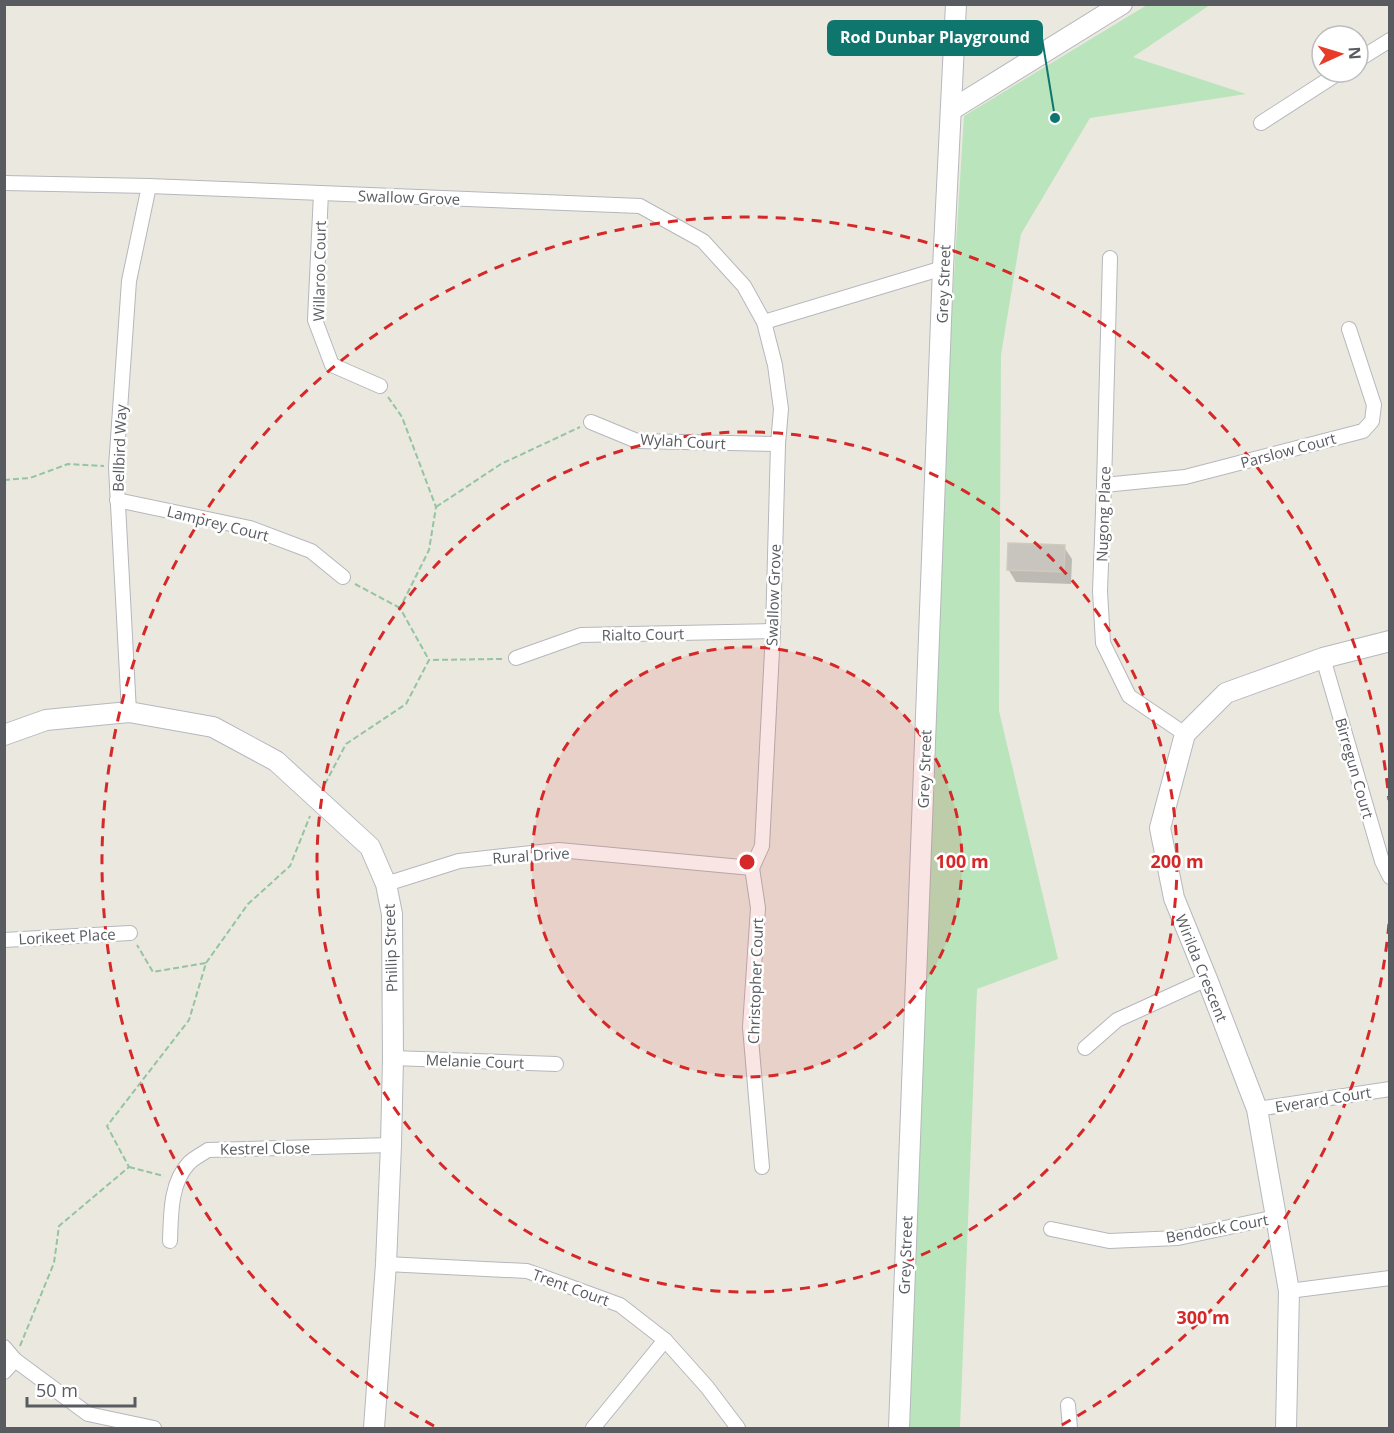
<svg xmlns="http://www.w3.org/2000/svg" width="1394" height="1433" viewBox="0 0 1394 1433" font-family="'Open Sans',sans-serif">
  <style>
    .green { fill: #bae4bb }
    .shadow { fill: #0003 }
    .building { fill: #c8c5be; stroke: #d0cabd; stroke-width: 1.5 }
    .lines { fill: none; stroke-linecap: round; stroke-linejoin: round }
    .street-casing { stroke: #b5b7bc; stroke-width: 16 }
    .secondary-casing { stroke: #b5b8be; stroke-width: 22 }
    .path { stroke: #94c4a2; stroke-width: 2; stroke-dasharray: 6 3; stroke-linecap: butt }
    .street { stroke: #fff; stroke-width: 14 }
    .secondary { stroke: #fff; stroke-width: 20 }
    .ring { fill: none; stroke: #d62828; stroke-width: 3; stroke-dasharray: 10 8 }
    .labels { text-anchor: middle; dominant-baseline: central; stroke-width: 5; stroke-linejoin: round; paint-order: stroke }
    .street-label { font-size: 15px; fill: #585b60; stroke: #fff }
    .centre { fill: #d62828; stroke: #fff; stroke-width: 3 }
    .ring-label { font-size: 18px; text-anchor: middle; font-weight: bold; fill: #d62828; stroke: #fff; stroke-width: 5; stroke-linejoin: round; paint-order: stroke }
    .leader { fill: none; stroke: #0f766e; stroke-width: 2 }
    .callout-dot { fill: #0f766e; stroke: #fff; stroke-width: 2 }
    .callout { fill: #0f766e; stroke: #0f766e; stroke-width: 2 }
    .callout-label { font-size: 16px; text-anchor: middle; font-weight: bold; fill: #fff }
  </style>
  <rect width="100%" height="100%" fill="#ebe9df"/>
  <!-- green -->
  <path class="green" d="M1147 5H1210L1133 57 1246 94 1090 118 1021 234 1001 355 999 711 1058 959 977 989 960 1428H906L941 486 964 116Z"/>
  <!-- shadow -->
  <path class="shadow" d="M1064 547 1072 559 1071 584 1016 582 1008 569Z"/>
  <!-- building -->
  <path class="building" d="M1008 543 1065 545 1064 572 1007 570Z"/>
  <g class="lines">
    <!-- street casing -->
    <g class="street-casing">
      <g id="street">
        <path d="M1358 60 1390 40"/>
        <path d="M1261 123 1340 72"/>
        <path d="M4 183 149 186 640 206 703 241 744 286 764 322 775 365 781 409 778 444 773 631 762 846 752 868"/>
        <path d="M321 193 315 320 332 365 380 386"/>
        <path d="M1110 258 1104 485 1100 591 1103 643 1129 696 1185 734"/>
        <path d="M764 322 943 268"/>
        <path d="M591 422 637 441 778 444"/>
        <path d="M1104 485 1185 477 1363 431 1372 421 1374 405 1349 329"/>
        <path d="M117 500 250 528 311 551 343 577"/>
        <path d="M516 658 581 635 773 631"/>
        <path d="M1323 658 1382 861 1390 877"/>
        <path d="M129 712 116 467 129 281 149 186"/>
        <path d="M752 868 758 908 750 1027 762 1167"/>
        <path d="M386 884 459 861 559 850 752 868"/>
        <path d="M4 940 130 933"/>
        <path d="M1085 1048 1117 1020 1207 979"/>
        <path d="M393 1058 556 1064"/>
        <path d="M1257 1109 1390 1089"/>
        <path d="M1051 1229 1109 1241 1178 1238 1276 1217"/>
        <path d="M170 1241C171 1215 170 1183 189 1163 194 1158 202 1154 208 1150L391 1145"/>
        <path d="M386 1264 527 1271 620 1305 665 1340 707 1387 738 1428"/>
        <path d="M1289 1291 1390 1278"/>
        <path d="M4 1347 15 1360 88 1414 154 1428"/>
        <path d="M4 1372 15 1360"/>
        <path d="M1068 1405 1070 1428"/>
        <path d="M593 1428 665 1340"/>
      </g>
    </g>
    <!-- secondary casing -->
    <g class="secondary-casing">
      <g id="secondary">
        <path d="M951 110 1122 4"/>
        <path d="M4 735 46 720 129 712 213 727 276 761 370 847 386 884 392 914 393 1058 391 1145 386 1264 374 1428"/>
        <path d="M899 1428 943 268 956 4"/>
        <path d="M1286 1428 1289 1291 1257 1109 1207 979 1174 898 1160 828 1185 734 1226 693 1323 658 1390 641"/>
      </g>
    </g>
    <!-- path -->
    <g class="path">
      <path d="M388 397 402 417 436 507 429 550 400 608 429 660"/>
      <path d="M4 480 30 478 68 464 104 466"/>
      <path d="M436 507 501 464 580 427"/>
      <path d="M355 584 400 608"/>
      <path d="M325 784 346 744 406 704 429 660 502 659"/>
      <path d="M206 963 248 904 290 866 310 816"/>
      <path d="M129 1167 164 1176"/>
      <path d="M20 1346 54 1263 59 1226 129 1167 107 1126 189 1020 206 963 153 972 137 945"/>
    </g>
    <!-- street -->
    <use href="#street" class="street"/>
    <!-- secondary -->
    <use href="#secondary" class="secondary"/>
  </g>
  <!-- distance rings -->
  <circle cx="747" cy="862" r="215" fill="#d62828" fill-opacity=".12"/>
  <g class="ring">
    <circle cx="747" cy="862" r="215"/>
    <circle cx="747" cy="862" r="430"/>
    <path d="M1389 924A645 645 0 0 1 1060 1426M434 1426A645 645 0 1 1 1389 800"/>
  </g>
  <g class="labels">
    <!-- street labels -->
    <g class="street-label">
      <text transform="translate(409 197) rotate(2)">Swallow Grove</text>
      <text transform="translate(319 271) rotate(-89)">Willaroo Court</text>
      <text transform="translate(943 284) rotate(-88)">Grey Street</text>
      <text transform="translate(683 441) rotate(3)">Wylah Court</text>
      <text transform="translate(119 448) rotate(-88)">Bellbird Way</text>
      <text transform="translate(1288 450) rotate(-15)">Parslow Court</text>
      <text transform="translate(1103 514) rotate(-88)">Nugong Place</text>
      <text transform="translate(218 523) rotate(14)">Lamprey Court</text>
      <text transform="translate(773 595) rotate(-88)">Swallow Grove</text>
      <text transform="translate(643 634) rotate(-1)">Rialto Court</text>
      <text transform="translate(1355 768) rotate(74)">Birregun Court</text>
      <text transform="translate(924 769) rotate(-88)">Grey Street</text>
      <text transform="translate(531 855) rotate(-4)">Rural Drive</text>
      <text transform="translate(67 936) rotate(-3)">Lorikeet Place</text>
      <text transform="translate(390 948) rotate(-92)">Phillip Street</text>
      <text transform="translate(1202 968) rotate(68)">Wirilda Crescent</text>
      <text transform="translate(755 981) rotate(-88)">Christopher Court</text>
      <text transform="translate(475 1061) rotate(2)">Melanie Court</text>
      <text transform="translate(1323 1099) rotate(-9)">Everard Court</text>
      <text transform="translate(265 1148) rotate(-1)">Kestrel Close</text>
      <text transform="translate(1217 1228) rotate(-10)">Bendock Court</text>
      <text transform="translate(905 1255) rotate(-88)">Grey Street</text>
      <text transform="translate(571 1287) rotate(20)">Trent Court</text>
    </g>
  </g>
  <circle cx="747" cy="862" r="9" class="centre"/>
  <g class="ring-label">
    <text x="962" y="868">100 m</text>
    <text x="1177" y="868">200 m</text>
    <text x="1203" y="1324">300 m</text>
  </g>
  <!-- callouts -->
  <path class="leader" d="M1055 118L1042 38"/>
  <circle class="callout-dot" cx="1055" cy="118" r="6"/>
  <rect class="callout" x="828" y="21" width="214" height="34" rx="6"/>
  <g class="callout-label">
    <text x="935" y="43">Rod Dunbar Playground</text>
  </g>
  <!-- border -->
  <rect width="1394" height="1433" fill="none" stroke="#585b60" stroke-width="12"/>
  <!-- north arrow -->
  <g transform="translate(1340 54) rotate(86)"><circle r="28" fill="#ffffff" stroke="#bcbdbf" stroke-width="1.5"/>
  <path d="M0-4.5L10 22L0 15L-10 22Z" fill="#e83b28"/>
  <text y="-9" font-size="16" font-weight="bold" text-anchor="middle" fill="#585b60">N</text>
  </g>
  <!-- scale -->
  <path d="M27 1397v9h108v-9" fill="none" stroke="#585b60" stroke-width="3"/>
  <text x="36" y="1397" font-size="18" fill="#585b60" stroke="#ffffff" stroke-width="4.5" paint-order="stroke">50 m</text>
</svg>
